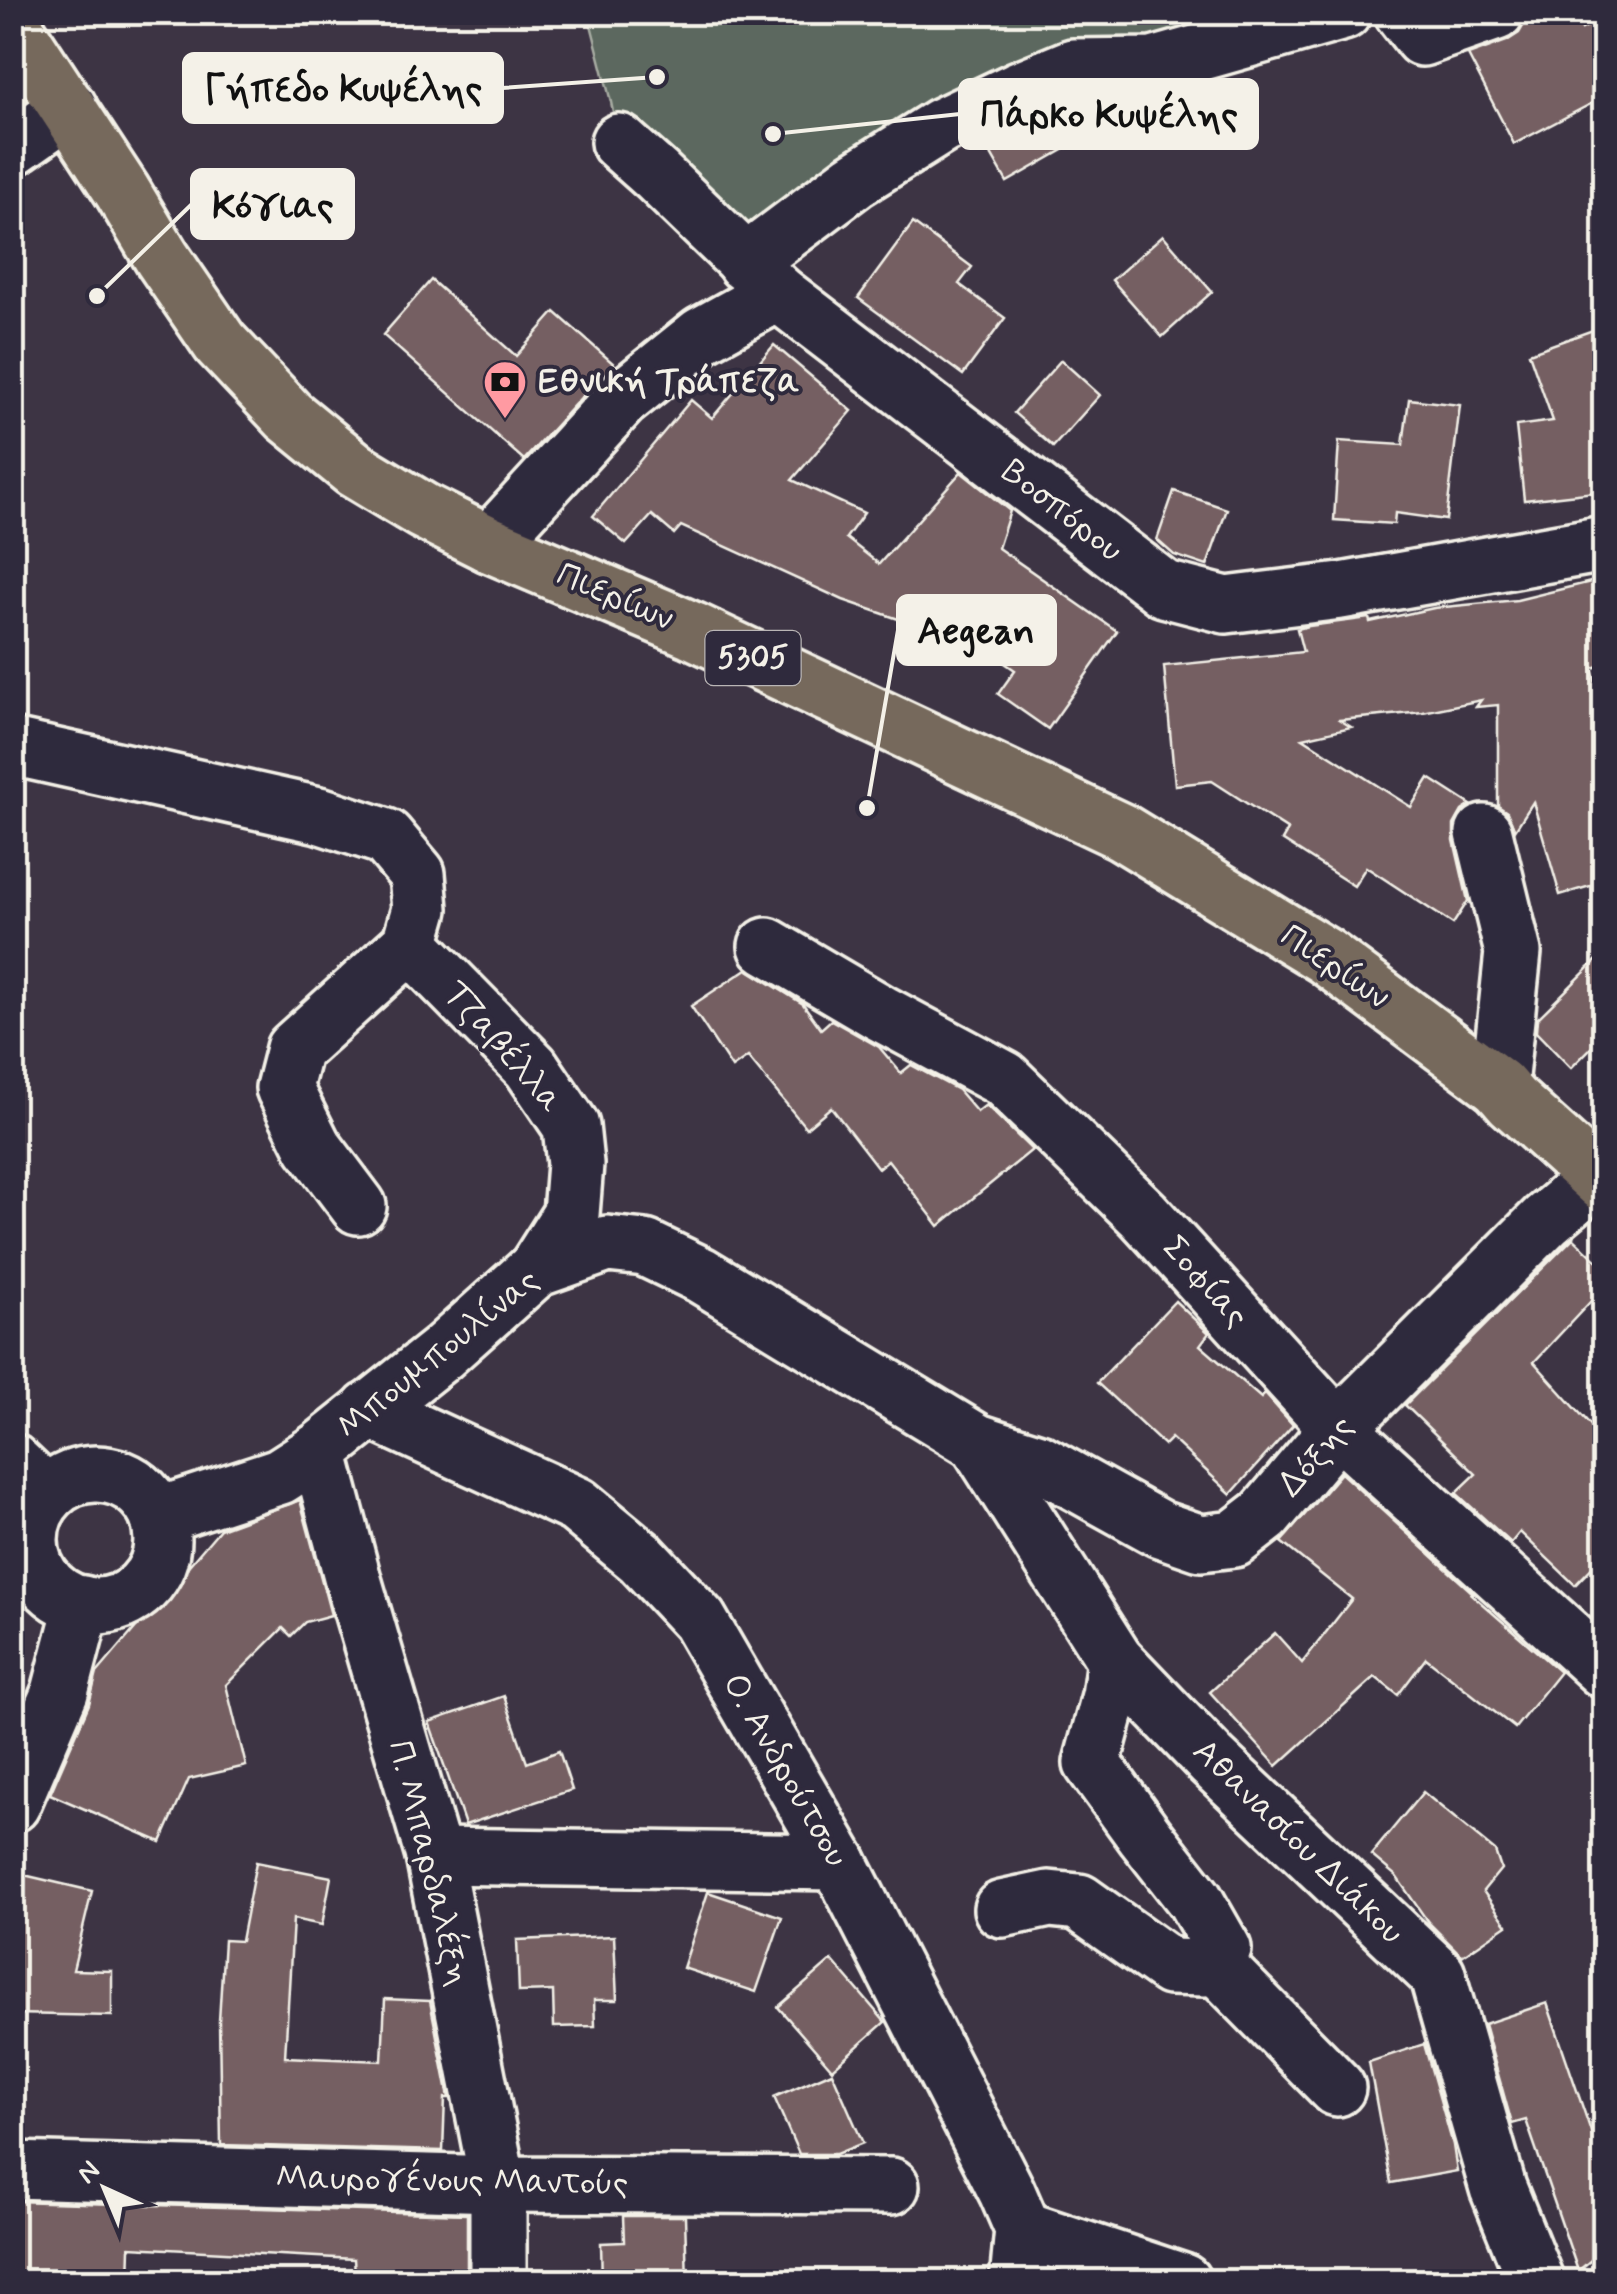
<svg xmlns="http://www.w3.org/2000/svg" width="1617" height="2294" viewBox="0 0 1617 2294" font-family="Mynerve,sans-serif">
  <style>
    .green { fill: #5b685e; stroke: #a8aca3; stroke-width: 2.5 }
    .building { fill: #745e62; stroke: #f4f1e8; stroke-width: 2.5 }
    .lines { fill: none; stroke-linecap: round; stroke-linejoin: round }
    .minor-casing { stroke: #f4f1e8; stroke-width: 62 }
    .major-casing { stroke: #f4f1e8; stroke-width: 62 }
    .minor { stroke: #2f2a3d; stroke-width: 55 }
    .major { stroke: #76695c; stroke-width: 55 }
    .labels { text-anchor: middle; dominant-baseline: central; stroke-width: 8; stroke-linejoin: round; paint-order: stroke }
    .shield { fill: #2f2a3d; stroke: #b9b5b5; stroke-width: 2.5 }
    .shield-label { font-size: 32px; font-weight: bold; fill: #f4f1e8 }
    .poi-label { font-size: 35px; font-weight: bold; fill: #f4f1e8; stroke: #2f2a3d; text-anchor: start }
    .street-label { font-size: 35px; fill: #f4f1e8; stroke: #2f2a3d }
    .leader { fill: none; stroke: #f4f1e8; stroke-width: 4 }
    .callout-dot { fill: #f4f1e8; stroke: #2f2a3d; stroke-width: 4 }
    .callout { fill: #f4f1e8; stroke: #f4f1e8; stroke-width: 4 }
    .callout-label { font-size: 38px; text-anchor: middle; font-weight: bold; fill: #111 }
  </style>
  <rect width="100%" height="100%" fill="#3d3444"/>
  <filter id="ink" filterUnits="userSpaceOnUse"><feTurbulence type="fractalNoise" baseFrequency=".01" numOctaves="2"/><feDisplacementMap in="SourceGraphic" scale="20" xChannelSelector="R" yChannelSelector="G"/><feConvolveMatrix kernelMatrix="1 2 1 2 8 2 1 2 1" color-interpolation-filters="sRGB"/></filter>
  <g filter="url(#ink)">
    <!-- green -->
    <path class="green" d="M588 13H1343L1073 67 745 263 619 142 611 102Z"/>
    <!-- building -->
    <g class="building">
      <path d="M1541 12H1573L1582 29 1604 17V97L1514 144 1468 55 1507 41 1519 33 1526 21Z"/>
      <path d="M1074 100 1081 113 1061 124 1072 145 1007 182 983 140Z"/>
      <path d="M913 223 972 267 959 284 1005 318 963 375 858 298Z"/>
      <path d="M1163 235 1212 292 1162 337 1112 280Z"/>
      <path d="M431 280 516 356 555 312 615 365 598 379 524 460 383 335Z"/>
      <path d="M1604 326V491L1524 500 1516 426 1553 421 1529 353Z"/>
      <path d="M774 345 852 411 792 480 864 513 846 538 879 564 961 472 1010 511 998 548 1117 631 1048 729 998 694 1015 670 983 648 843 600 681 526 674 534 652 515 626 544 593 516 691 400 712 418Z"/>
      <path d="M1061 360 1100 395 1053 447 1014 413Z"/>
      <path d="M1409 399 1460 405 1446 520 1395 513 1394 524 1334 520 1339 441 1403 445Z"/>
      <path d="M1174 491 1227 509 1207 566 1174 555 1157 540Z"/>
      <path d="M1599 580 1604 600V665L1592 668 1604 718V882L1560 895 1533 802 1515 830 1507 812 1498 806V705L1476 707 1481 700 1423 712 1340 720 1351 727 1303 738 1411 807 1429 778 1471 805 1462 811 1454 825V840L1468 901 1453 924 1366 867 1354 886 1282 840 1288 830 1212 781 1175 785 1164 666 1303 652 1297 629 1309 626 1369 618 1370 622 1434 608 1517 600Z"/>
      <path d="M1604 953V1035L1571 1068 1536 1032 1537 1019Z"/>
      <path d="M747 969 803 1004 821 1029 831 1020 879 1047 901 1073 911 1065 958 1090 977 1112 986 1105 1032 1150 939 1226 888 1160 878 1168 831 1107 806 1128 748 1057 732 1068 691 1006Z"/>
      <path d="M1573 1238 1604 1267V1287L1534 1362 1604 1440V1555L1575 1585 1520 1532 1511 1543 1456 1493 1476 1474 1405 1405Z"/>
      <path d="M1175 1301 1209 1333 1200 1345 1261 1398 1265 1394 1293 1425 1231 1494 1171 1438 1164 1445 1097 1383Z"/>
      <path d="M1341 1473 1473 1593 1471 1594 1560 1672 1515 1728 1426 1658 1398 1695 1375 1677 1277 1766 1210 1692 1275 1633 1302 1663 1352 1599 1281 1542Z"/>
      <path d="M300 1500 331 1615 305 1622 291 1636 283 1628 226 1685 246 1766 189 1779 161 1842 50 1794 89 1704 97 1673 220 1529Z"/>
      <path d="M504 1696 527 1763 559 1751 572 1790 465 1825 429 1722Z"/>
      <path d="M1423 1792 1495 1851 1501 1869 1483 1891 1507 1925 1462 1956 1428 1922 1396 1876 1371 1855Z"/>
      <path d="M256 1862 331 1877 322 1925 293 1919 285 2057 382 2061 385 1999 430 2001 449 2098H445L443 2151 221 2145 219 2021 224 1940 241 1941Z"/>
      <path d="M24 1875 92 1891 73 1970 112 1971V2016L12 2014V1923Z"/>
      <path d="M708 1892 782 1917 756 1992 683 1968Z"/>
      <path d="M614 1936 617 2000H594L595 2026 554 2027 553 1991 519 1992 517 1940Z"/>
      <path d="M832 1960 885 2022 832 2069 778 2007Z"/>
      <path d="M1547 2003 1597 2149 1604 2147V2249L1578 2271 1526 2120 1512 2124 1484 2024Z"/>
      <path d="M1424 2044 1453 2145 1457 2171 1391 2183 1369 2062Z"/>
      <path d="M832 2072 863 2143 836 2154H799L774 2097Z"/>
      <path d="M12 2201 467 2214V2282H364L363 2272 355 2273 354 2259 130 2247 129 2282H12Z"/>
      <path d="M623 2216H685L687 2282H602L601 2243 624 2242Z"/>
    </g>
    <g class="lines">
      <!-- minor casing -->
      <g class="minor-casing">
        <g id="minor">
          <path d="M1402 12 1422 38 1496 12"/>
          <path d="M619 142 656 175 778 293 1164 589 1226 605 1341 591 1604 544"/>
          <path d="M12 148 69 108"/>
          <path d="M745 263 855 180 941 126 1017 90 1073 67 1153 66 1343 12"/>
          <path d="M489 544 621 400 702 335 778 293"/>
          <path d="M12 747 319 815 386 837 417 874 420 909 410 944 294 1049 284 1088 313 1146 358 1206"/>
          <path d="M1484 833 1513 952 1499 1086"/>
          <path d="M410 944 531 1067 571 1126 575 1164 571 1214 536 1269"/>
          <path d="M767 946 881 1013 1004 1079 1143 1214 1338 1428 1604 1670"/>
          <path d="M369 1410 577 1505 641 1558 699 1620 839 1862 1007 2192 1023 2229 1018 2282"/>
          <path d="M977 1442 1115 1660 1212 1761 1437 1974 1498 2188 1536 2282"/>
          <path d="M319 1451 353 1580 434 1856 498 2184V2282"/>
          <path d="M12 1462 47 1495"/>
          <circle cx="96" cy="1540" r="66"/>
          <path d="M158 1516 280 1476 319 1451 442 1353 536 1269 607 1244 645 1248 701 1275 977 1442 1039 1462 1160 1529 1201 1543 1234 1539 1265 1515 1338 1428 1546 1220 1597 1177"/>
          <path d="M12 1804 60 1692 83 1604"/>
          <path d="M434 1856 839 1862"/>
          <path d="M1002 1909 1049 1899 1079 1902 1170 1967 1205 1968 1215 1964 1223 1949 1195 1900 1145 1836 1092 1763 1110 1696 1115 1660"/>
          <path d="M1215 1964 1337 2088"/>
          <path d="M12 2170 498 2184 891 2186"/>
          <path d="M1023 2229 1183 2282"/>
        </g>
      </g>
      <!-- major casing -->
      <g class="major-casing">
        <path id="major" d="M12 23 122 191 162 258 220 343 289 416 355 470 423 511 489 544 692 630 1122 832 1325 956 1499 1086 1512 1101 1604 1184"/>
      </g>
      <!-- minor -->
      <use href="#minor" class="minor"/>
      <!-- major -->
      <use href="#major" class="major"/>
    </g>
  </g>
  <!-- icons -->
  <defs>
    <g id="bank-pin" transform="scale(2.25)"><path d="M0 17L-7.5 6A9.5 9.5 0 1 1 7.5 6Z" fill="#ff9aa2" stroke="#2f2a3d"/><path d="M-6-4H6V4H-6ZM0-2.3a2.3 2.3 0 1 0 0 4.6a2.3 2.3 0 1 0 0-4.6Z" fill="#111"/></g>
  </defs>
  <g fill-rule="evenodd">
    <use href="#bank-pin" x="505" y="382"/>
  </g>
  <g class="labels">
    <!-- shield labels -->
    <rect class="shield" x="705.5" y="631" width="95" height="54" rx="8"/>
    <g class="shield-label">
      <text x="753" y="658">5305</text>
    </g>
    <!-- poi labels -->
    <g class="poi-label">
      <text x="538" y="382">Εθνική Τράπεζα</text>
    </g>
    <!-- street labels -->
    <g class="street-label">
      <text transform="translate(1062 511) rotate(38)">Βοσπόρου</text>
      <text transform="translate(615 597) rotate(23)">Πιερίων</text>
      <text transform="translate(1335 967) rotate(34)">Πιερίων</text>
      <text transform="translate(503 1047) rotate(49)">Τζαβέλλα</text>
      <text transform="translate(1205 1282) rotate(48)">Σοφίας</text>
      <text transform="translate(438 1354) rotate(-39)">Μπουμπουλίνας</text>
      <text transform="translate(1316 1456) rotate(-49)">Δόξης</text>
      <text transform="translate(785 1770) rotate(60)">Ο. Ανδρούτσου</text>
      <text transform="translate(1298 1842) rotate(44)">Αθανασίου Διάκου</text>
      <text transform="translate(429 1863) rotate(76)">Π. Μπαρδαλέξη</text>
      <text transform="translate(452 2181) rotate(1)">Μαυρογένους Μαντούς</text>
    </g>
  </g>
  <!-- callouts -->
  <path class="leader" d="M657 77L502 88M773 134L960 114M97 296L192 204M867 808L898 630"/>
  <g class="callout-dot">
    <circle cx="657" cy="77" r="10"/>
    <circle cx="773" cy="134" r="10"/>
    <circle cx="97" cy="296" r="10"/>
    <circle cx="867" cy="808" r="10"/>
  </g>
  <g class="callout">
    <rect x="184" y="54" width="318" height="68" rx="10"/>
    <rect x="960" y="80" width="297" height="68" rx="10"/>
    <rect x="192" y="170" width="161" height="68" rx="10"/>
    <rect x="898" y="596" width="157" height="68" rx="10"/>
  </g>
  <g class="callout-label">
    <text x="343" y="101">Γήπεδο Κυψέλης</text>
    <text x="1109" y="127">Πάρκο Κυψέλης</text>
    <text x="273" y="218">Κόγιας</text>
    <text x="976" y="643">Aegean</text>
  </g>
  <!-- margin -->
  <rect width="1617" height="2294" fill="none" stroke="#2f2a3d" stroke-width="50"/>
  <rect x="25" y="25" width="1567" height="2244" fill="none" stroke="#f4f1e8" stroke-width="4" filter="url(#ink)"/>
  <!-- north arrow -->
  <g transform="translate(105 2189) rotate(316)" stroke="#2f2a3d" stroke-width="8" paint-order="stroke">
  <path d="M0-8L18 38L0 25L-18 38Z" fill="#f4f1e8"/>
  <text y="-15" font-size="28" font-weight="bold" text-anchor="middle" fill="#f4f1e8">N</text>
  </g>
</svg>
